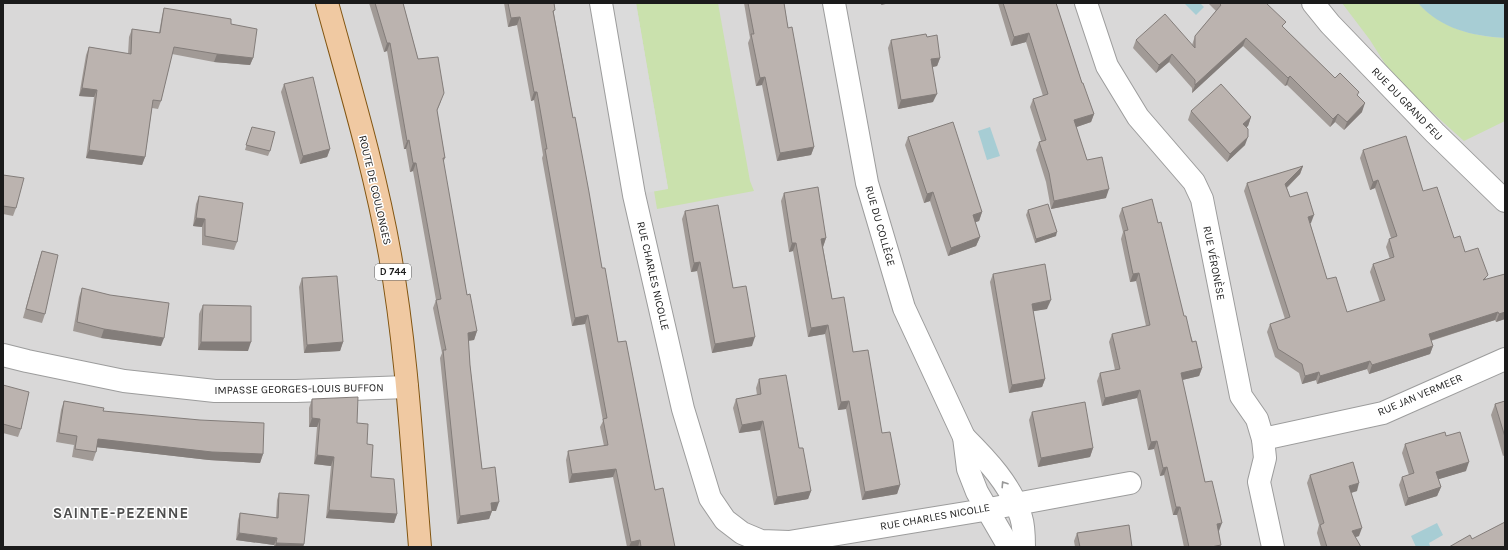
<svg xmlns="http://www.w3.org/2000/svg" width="1508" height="550" viewBox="0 0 1508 550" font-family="Karla,sans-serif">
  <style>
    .residential { fill: #d9d8d8 }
    .grass { fill: #cae1ad }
    .parking { fill: #dbdbdb }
    .water { fill: #a7cdd4 }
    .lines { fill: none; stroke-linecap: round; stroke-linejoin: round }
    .minor-casing { stroke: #9c9c9c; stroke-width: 24 }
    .primary-casing { stroke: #825511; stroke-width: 24 }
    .minor { stroke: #fff; stroke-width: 22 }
    .primary { stroke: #f0c9a2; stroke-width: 22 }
    .wall { fill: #a19a96 }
    .shaded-wall { fill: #837d7a }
    .building { fill: #bbb3af; stroke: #837d7a }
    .oneway { stroke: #989898 }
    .labels { text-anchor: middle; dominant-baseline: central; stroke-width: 3; stroke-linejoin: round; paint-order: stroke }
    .shield { fill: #fff; stroke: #5f5f5f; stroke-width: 1 }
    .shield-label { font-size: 10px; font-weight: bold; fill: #1b1b1b }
    .street-label { font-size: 11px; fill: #1b1b1b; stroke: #fff }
    .district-label { font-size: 15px; font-weight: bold; letter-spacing: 1px; fill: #4e4e4e; stroke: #fff }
  </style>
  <rect width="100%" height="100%" fill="#ebe8e2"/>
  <!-- residential -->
  <rect class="residential" x="3" y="3" width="1502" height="544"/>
  <!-- grass -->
  <g class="grass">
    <path d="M636 3H718L750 181 754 191 657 209 654 191 668 188Z"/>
    <path d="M1342 3H1418C1441 28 1472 36 1505 38V121L1464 141 1394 78 1370 40Z"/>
  </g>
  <!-- parking -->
  <path class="parking" d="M601 3H636L668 189 634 195Z"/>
  <!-- water -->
  <g class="water">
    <path d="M1184 3H1200L1204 7 1196 15Z"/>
    <path d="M1418 3H1505V38C1472 36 1441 29 1418 3Z"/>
    <path d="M990 127 1000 156 987 160 978 131Z"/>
    <path d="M1437 523 1443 535 1429 543 1430 546 1429 547H1416L1411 536Z"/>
  </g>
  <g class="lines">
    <!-- minor casing -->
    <g class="minor-casing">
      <g id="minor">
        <path d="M601 3 634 195 683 409 710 498 725 520 742 533 761 541 789 542 978 511 1130 483"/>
        <path d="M834 3 867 183 904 308 964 437 968 469 977 492 1009 547"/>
        <path d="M1086 3 1107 66 1138 117 1194 182 1202 199 1241 396 1257 419 1263 439 1265 458 1259 482 1273 547"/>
        <path d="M1313 3 1330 24 1435 133 1505 201"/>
        <path d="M3 355 27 361 124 381 215 391H296L407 387"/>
        <path d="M964 437C987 460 1011 485 1021 517 1024 526 1024 537 1024 547"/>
        <path d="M1263 439 1383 413 1505 359"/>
      </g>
    </g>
    <!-- primary casing -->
    <g class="primary-casing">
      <path id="primary" d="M327 3C350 87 375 170 390 255 407 351 412 450 420 547"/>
    </g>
    <!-- minor -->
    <use href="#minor" class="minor"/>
    <!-- primary -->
    <use href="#primary" class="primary"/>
  </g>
  <!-- wall -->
  <g class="wall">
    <path d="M369 3H403L418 59 441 101 437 111 445 158 443 163 467 295 477 331 474 340 468 341 470 365 482 469 496 511H492L489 519 457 524 440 358 442 353 433 308 436 300 413 171 410 172 406 149H404L387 51 384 52Z"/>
    <path d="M504 3H554V14L573 118 602 268 618 342 655 490 675 547H627L613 477 569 483 566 460 568 451 604 446 600 427 603 421 585 324 572 326 542 158 543 155 534 100 531 101 517 25 508 27Z"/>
    <path d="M744 3H784L788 28 814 147 811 155 777 161 762 85 756 86 748 43 750 38Z"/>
    <path d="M998 3H1056L1082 83 1094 114 1091 122 1076 127 1087 160 1106 198 1051 209 1046 182 1036 150 1039 142 1041 141 1030 107 1033 99 1043 96 1026 42 1011 46Z"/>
    <path d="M1208 3H1266L1283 27 1335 78 1358 96 1362 112 1344 130 1335 122 1330 127 1287 85 1285 86 1243 46 1192 93V88L1169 62 1156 73 1133 48 1136 40 1192 45 1195 36 1216 11Z"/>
    <path d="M164 8 231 24 253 58 250 65 214 62 172 54 161 101 158 109 152 108 145 157 142 165 86 158 94 97 79 96 86 55 89 47 128 54 129 37 132 29 159 33 162 16Z"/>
    <path d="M927 37 940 58 937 66 932 67 933 102 898 109 888 48 891 40Z"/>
    <path d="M284 84 330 149 327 157 300 164 281 92Z"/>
    <path d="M1191 111 1251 117 1248 126 1246 127 1245 145 1227 162 1188 120Z"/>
    <path d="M252 127 270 151 268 156 245 150Z"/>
    <path d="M908 137 982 212 979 221 975 222 980 237 976 246 948 256 930 201 924 203 905 145Z"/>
    <path d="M1363 150 1423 191 1454 238 1486 279 1505 319 1496 322 1495 320 1431 341 1433 346 1430 354 1369 374 1367 369 1317 384 1316 380 1302 384 1299 373 1275 357 1267 332 1270 324 1285 319 1244 191 1247 183 1303 166 1300 174 1287 188 1290 197 1311 223H1310L1327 279 1347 312 1380 302 1370 272 1373 264 1390 259 1386 247 1389 239 1391 238 1375 188 1370 190 1360 158Z"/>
    <path d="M3 175 16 208 13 216 3 214Z"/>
    <path d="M784 193 826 238 823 247 832 299 853 352 882 433 900 485 897 494 862 500 846 409 838 410 825 334 808 337 793 251 789 252 781 201Z"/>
    <path d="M199 196 237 242 234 250 202 245V227L193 226 196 204Z"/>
    <path d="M1122 208 1158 223 1184 316 1202 368 1199 376 1182 380 1205 482 1219 531 1220 547H1184L1177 515H1173L1164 475 1160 476 1154 449 1148 450 1137 398 1102 406 1097 381 1100 373 1115 370 1109 342 1112 334 1146 326 1136 281 1130 282 1121 239 1123 232 1119 216Z"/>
    <path d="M1028 210 1056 236 1035 243 1026 215Z"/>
    <path d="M685 211 733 288 752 346 712 353 697 271 691 272 682 219Z"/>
    <path d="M42 251 45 314 42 323 23 318 39 260Z"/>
    <path d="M993 274 1047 309 1033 311 1045 379 1042 387 1009 393 990 282Z"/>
    <path d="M302 278 343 342 340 351 304 353 299 287Z"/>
    <path d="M82 288 161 346 101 338 73 331 79 297Z"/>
    <path d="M203 305 248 351 198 350 199 314Z"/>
    <path d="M759 379 799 448 811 491 808 499 774 505 760 430 739 433 733 408 736 399 757 395 756 388Z"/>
    <path d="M3 385 21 429 18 437 3 433Z"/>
    <path d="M312 399 357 423 367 444 371 477 397 514 394 523 326 518 331 466 314 464 317 427H309V408Z"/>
    <path d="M64 401 103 411 263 454 260 463 209 460 97 447 96 452 93 461 72 457 74 445 56 442 61 410Z"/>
    <path d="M1505 401V455L1503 456 1491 415 1495 404Z"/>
    <path d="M1032 412 1093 448 1090 457 1038 467 1029 420Z"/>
    <path d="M1446 436 1466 471 1438 479 1441 487 1437 496 1405 506 1399 485 1402 477 1409 475 1402 453 1405 444Z"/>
    <path d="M1310 475 1357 491 1351 493 1359 536 1355 537 1361 547H1321L1317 533 1319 525 1307 483Z"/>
    <path d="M279 493 304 544 303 547H274V545L236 540 238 520 240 513 276 518 277 500Z"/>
    <path d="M1077 533 1132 547H1075L1074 541Z"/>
  </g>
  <!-- shaded-wall -->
  <g class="shaded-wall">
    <path d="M882 3H890L881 5Z"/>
    <path d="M520 17 517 25 508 27 511 18Z"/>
    <path d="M1029 33 1026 42 1011 46 1014 37Z"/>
    <path d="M1246 38 1243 46 1192 93 1195 85Z"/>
    <path d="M387 43H390L387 51 384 52Z"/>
    <path d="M217 54 253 58 250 65 214 62Z"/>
    <path d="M1172 54 1169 62 1156 73 1159 65Z"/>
    <path d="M940 58 937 66 928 68 931 59Z"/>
    <path d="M1290 76 1287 85 1285 86 1288 78Z"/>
    <path d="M765 77 762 85 756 86 760 78Z"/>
    <path d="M82 88 97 90 94 97 79 96Z"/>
    <path d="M534 92H537L534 100 531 101Z"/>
    <path d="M937 94 933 102 898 109 901 100Z"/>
    <path d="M1365 103 1362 112 1344 130 1347 122Z"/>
    <path d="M1094 114 1091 122 1071 129 1074 120Z"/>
    <path d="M1338 114 1335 122 1330 127 1333 119Z"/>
    <path d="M1251 117 1248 126 1240 132 1243 124Z"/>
    <path d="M1248 137 1245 145 1227 162 1230 154Z"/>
    <path d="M409 140 406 149H404L407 141Z"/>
    <path d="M814 147 811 155 777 161 780 153Z"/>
    <path d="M330 149 327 157 300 164 303 156Z"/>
    <path d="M89 150 145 157 142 165 86 158Z"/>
    <path d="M413 163H416L413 171 410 172Z"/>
    <path d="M1303 166 1300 174 1282 192 1285 184Z"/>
    <path d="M1378 180 1375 188 1370 190 1373 182Z"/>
    <path d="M1109 189 1106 198 1051 209 1054 201Z"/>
    <path d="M933 192 930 201 924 203 927 194Z"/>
    <path d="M982 212 979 221 970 224 973 215Z"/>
    <path d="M1314 215 1311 223 1305 225 1308 217Z"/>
    <path d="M196 218 205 219 202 227 193 226Z"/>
    <path d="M1057 232 1056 236 1035 243 1036 239Z"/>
    <path d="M980 237 976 246 948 256 951 248Z"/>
    <path d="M826 238 823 247H818L821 239Z"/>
    <path d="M792 243H796L793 251 789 252Z"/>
    <path d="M700 262 697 271 691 272 694 263Z"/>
    <path d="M1139 273 1136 281 1130 282 1133 274Z"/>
    <path d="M1051 300 1047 309 1029 312 1032 304Z"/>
    <path d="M1498 312 1495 320 1426 342 1429 334Z"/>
    <path d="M1505 312V319L1496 322 1499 314Z"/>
    <path d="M588 315 585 324 572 326 575 318Z"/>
    <path d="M828 325 825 334 808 337 811 328Z"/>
    <path d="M104 329 164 338 161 346 101 338Z"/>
    <path d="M477 331 474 340 465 341 468 333Z"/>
    <path d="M755 337 752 346 712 353 715 344Z"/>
    <path d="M201 342H251L248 351 198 350Z"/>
    <path d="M343 342 340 351 304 353 307 345Z"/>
    <path d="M1433 346 1430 354 1369 374 1372 365Z"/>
    <path d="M1370 361 1367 369 1317 384 1320 376Z"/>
    <path d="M1202 368 1199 376 1178 381 1181 373Z"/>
    <path d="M1319 372 1316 380 1302 384 1305 376Z"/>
    <path d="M1045 379 1042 387 1009 393 1012 385Z"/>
    <path d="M1140 390 1137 398 1102 406 1105 398Z"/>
    <path d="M849 401 846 409 838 410 841 402Z"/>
    <path d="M312 418 320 419 317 427H309Z"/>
    <path d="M763 421 760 430 739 433 742 425Z"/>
    <path d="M98 439 263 454 260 463 209 460 95 447Z"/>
    <path d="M1157 441 1154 449 1148 450 1151 442Z"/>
    <path d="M1093 448 1090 457 1038 467 1041 458Z"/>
    <path d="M317 455 334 457 331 466 314 464Z"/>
    <path d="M1469 462 1466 471 1433 481 1436 472Z"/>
    <path d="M1167 467 1164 475 1160 476 1163 468Z"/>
    <path d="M616 469 613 477 569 483 572 474Z"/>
    <path d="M1359 483 1357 491 1347 494 1349 486Z"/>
    <path d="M900 485 897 494 862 500 865 492Z"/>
    <path d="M1441 487 1437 496 1405 506 1408 498Z"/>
    <path d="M811 491 808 499 774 505 777 497Z"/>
    <path d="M499 502 496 511H488L491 503Z"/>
    <path d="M1176 507H1180L1177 515H1173Z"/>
    <path d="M329 510 397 514 394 523 326 518Z"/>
    <path d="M492 511 489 519 457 524 460 516Z"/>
    <path d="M1222 523 1219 531 1214 532 1217 524Z"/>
    <path d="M1362 528 1359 536 1349 539 1352 531Z"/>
    <path d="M239 533 277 538 274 545 236 540Z"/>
    <path d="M640 540 638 547H629L631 542Z"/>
    <path d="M276 543 304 544 303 547H275Z"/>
    <path d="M1221 545 1220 547H1211Z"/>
  </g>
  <!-- building -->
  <g class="building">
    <path d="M375 3H403L418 59 438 57 444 93 437 110 445 158H443L467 295 470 294 477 331 468 333 470 365 482 469 495 467 499 502 491 503 492 511 460 516 443 350H446L436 300 441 299 416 163H413L409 140 407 141 390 43H387Z"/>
    <path d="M508 3H554L555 10 553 11 573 118 575 117 589 192 602 268H605L618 342 626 341 655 490 663 488 675 547H641L640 540 631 542 616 469 572 474 568 451 608 445 603 419 607 418 588 315 575 318 545 149H547L537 92H534L520 17 511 18Z"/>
    <path d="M748 3H784L788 28 792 27 814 147 780 153 765 77 760 78 751 34H754Z"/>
    <path d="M1003 3H1056L1082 83H1083L1094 114 1074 120 1087 160 1102 157 1109 189 1054 201 1049 173 1039 142 1046 140 1033 99 1048 94 1029 33 1014 37Z"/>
    <path d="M1219 3H1266L1286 22 1282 26 1335 78 1340 73 1359 92 1357 95 1365 103 1347 122 1338 114 1333 119 1290 76 1288 78 1246 38 1195 85V80L1172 54 1159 65 1136 40 1165 14 1195 48V36L1221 5Z"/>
    <path d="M164 8 231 19V24L257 29 253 58 217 54 174 47 161 101 153 100 145 157 89 150 97 90 82 88 89 47 131 54 132 29 160 33Z"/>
    <path d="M926 34 927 37 937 35 940 58 931 59 937 94 901 100 891 40Z"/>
    <path d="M313 77 330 149 303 156 284 84Z"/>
    <path d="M1221 84 1251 117 1243 124 1248 129V137L1230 154 1191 111Z"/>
    <path d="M953 122 982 212 973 215 980 237 951 248 933 192 927 194 908 137Z"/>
    <path d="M252 127 275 132 270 151 246 145Z"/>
    <path d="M1406 136 1423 191 1437 187 1454 238 1460 236 1465 252 1478 248 1488 275 1483 280 1505 274V312L1499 314 1498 312 1429 334 1433 346 1372 365 1370 361 1320 376 1319 372 1305 376 1302 364 1278 349 1270 324 1290 317 1247 183 1303 166 1285 184 1290 197 1307 192 1314 215 1308 217 1327 279 1336 277 1347 312 1385 300 1373 264 1394 257 1389 239 1397 236 1378 180 1373 182 1363 150Z"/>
    <path d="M3 175 24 178 16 208 3 206Z"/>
    <path d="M818 187 826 238 821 239 832 299 844 297 853 352 868 350 882 433 890 432 900 485 865 492 849 401 841 402 828 325 811 328 796 243H792L784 193Z"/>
    <path d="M199 196 243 203 237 242 205 236V219L196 218Z"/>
    <path d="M1152 199 1158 223 1161 222 1184 316H1186L1192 342 1196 341 1202 368 1181 373 1205 482 1212 481 1222 523 1217 524 1221 545 1211 547H1189L1180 507H1176L1167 467 1163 468 1157 441 1151 442 1140 390 1105 398 1100 373 1120 369 1112 334 1150 325 1139 273 1133 274 1124 231 1128 230 1122 208Z"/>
    <path d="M1048 204 1057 232 1036 239 1028 210Z"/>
    <path d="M718 205 733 288 746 286 755 337 715 344 700 262 694 263 685 211Z"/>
    <path d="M42 251 58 255 45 314 26 309Z"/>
    <path d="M1045 264 1051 300 1032 304 1045 379 1012 385 993 274Z"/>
    <path d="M337 276 343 342 307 345 302 278Z"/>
    <path d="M82 288 110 295 169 303 164 338 104 329 77 322Z"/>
    <path d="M203 305 251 306V342H201Z"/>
    <path d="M786 375 799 448H803L811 491 777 497 763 421 742 425 736 399 761 394 759 379Z"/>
    <path d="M3 385 29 392 21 429 3 424Z"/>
    <path d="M358 397 357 423 368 424 367 444 373 445 371 477 394 479 397 514 329 510 334 457 317 455 320 419 312 418V399Z"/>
    <path d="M64 401 104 408 103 411 200 420 264 423 263 454 212 452 98 439 96 452 75 449 77 436 59 433Z"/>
    <path d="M1505 401V437L1495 404Z"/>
    <path d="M1085 402 1093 448 1041 458 1032 412Z"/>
    <path d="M1445 432 1446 436 1460 432 1469 462 1436 472 1441 487 1408 498 1402 477 1414 473 1405 444Z"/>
    <path d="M1353 462 1359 483 1349 486 1362 528 1352 531 1361 547H1327L1320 525 1324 523 1310 475Z"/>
    <path d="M279 493 309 495 304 544 276 543 277 538 239 533 240 513 278 518Z"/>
    <path d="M1505 522V547H1449L1470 535 1472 539Z"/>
    <path d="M1129 525 1132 547H1080L1077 533Z"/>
  </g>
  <!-- one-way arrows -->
  <defs><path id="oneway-chevron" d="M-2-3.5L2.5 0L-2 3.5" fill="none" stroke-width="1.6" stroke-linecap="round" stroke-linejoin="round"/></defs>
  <use class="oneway" href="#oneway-chevron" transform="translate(1004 484) rotate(-123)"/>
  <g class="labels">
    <!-- shield labels -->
    <rect class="shield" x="375" y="264" width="36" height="16" rx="3"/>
    <g class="shield-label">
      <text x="393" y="272">D 744</text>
    </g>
    <!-- street labels -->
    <g class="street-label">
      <text transform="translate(1407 104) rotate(46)">RUE DU GRAND FEU</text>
      <text transform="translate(375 190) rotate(77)">ROUTE DE COULONGES</text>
      <text transform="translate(880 226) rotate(74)">RUE DU COLLÈGE</text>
      <text transform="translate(1214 263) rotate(79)">RUE VÉRONÈSE</text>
      <text transform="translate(653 276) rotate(77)">RUE CHARLES NICOLLE</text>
      <text transform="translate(299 389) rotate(-1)">IMPASSE GEORGES-LOUIS BUFFON</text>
      <text transform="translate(1420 395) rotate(-23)">RUE JAN VERMEER</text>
      <text transform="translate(935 517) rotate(-10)">RUE CHARLES NICOLLE</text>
    </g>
    <!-- district labels -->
    <g class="district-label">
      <text x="121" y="513">SAINTE-PEZENNE</text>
    </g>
  </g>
  <!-- border -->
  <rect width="1508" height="550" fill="none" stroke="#1b1b1b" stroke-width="8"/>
</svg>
